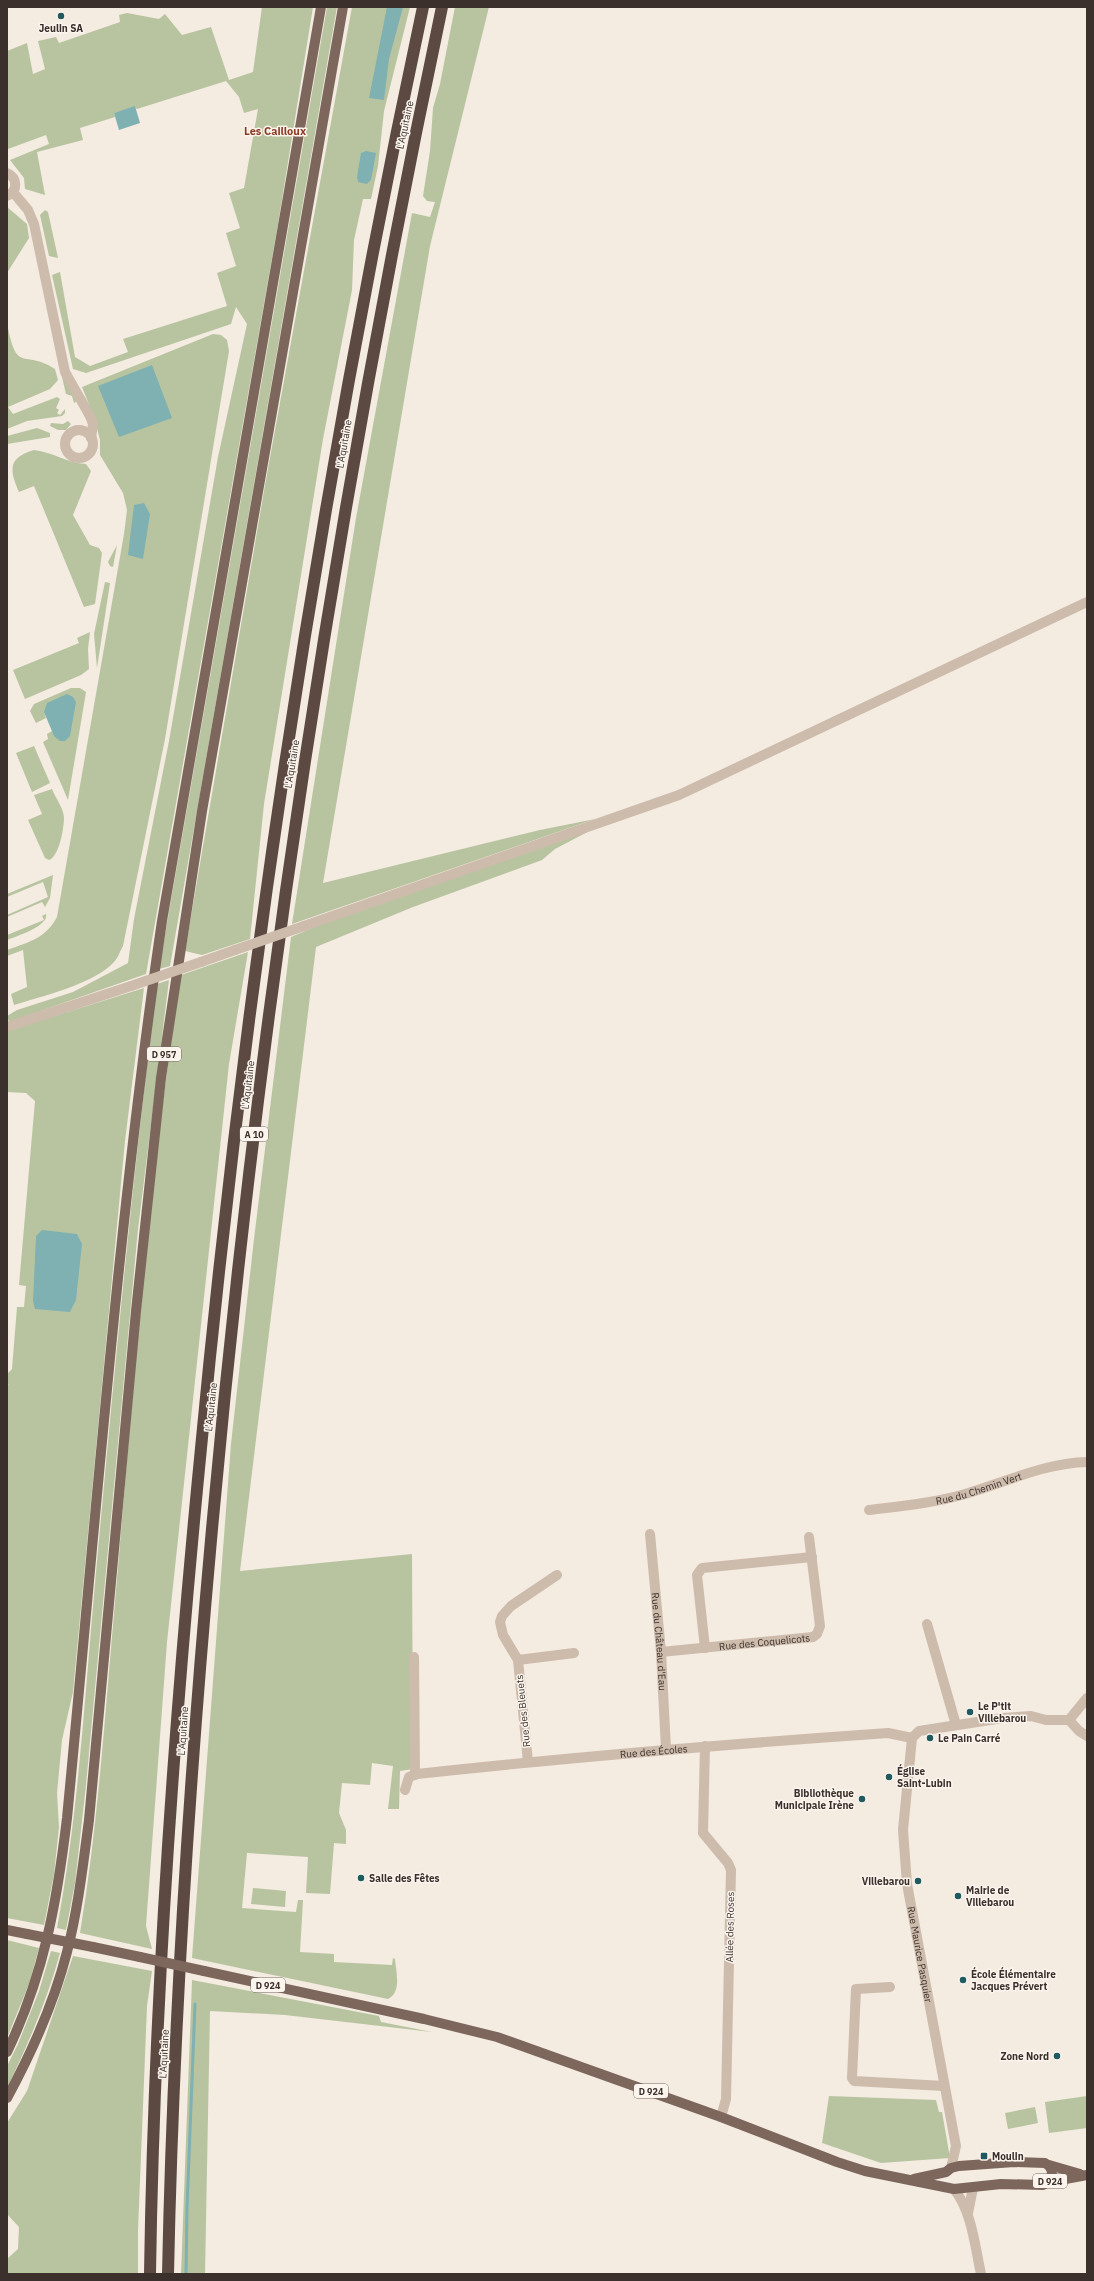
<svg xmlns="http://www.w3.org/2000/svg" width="1094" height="2281" viewBox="0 0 1094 2281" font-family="'IBM Plex Sans',sans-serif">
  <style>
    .green { fill: #b8c4a0 }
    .water { fill: #7fb0b2 }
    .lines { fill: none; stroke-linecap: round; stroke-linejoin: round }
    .stream { stroke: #7fb0b2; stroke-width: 3 }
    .minor { stroke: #cdbbac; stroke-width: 10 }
    .major { stroke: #7d675c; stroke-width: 10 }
    .highway { stroke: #5c4a42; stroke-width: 12 }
    .minor-bridge { stroke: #cdbbac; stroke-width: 10 }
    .major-bridge { stroke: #7d675c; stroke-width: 10 }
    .poi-dot { fill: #1f5a5e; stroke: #fbf5ee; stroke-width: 1.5 }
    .labels { text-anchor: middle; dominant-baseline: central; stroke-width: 3; stroke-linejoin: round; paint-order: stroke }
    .shield { fill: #fbf5ee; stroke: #756b66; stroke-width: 1 }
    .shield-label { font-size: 9px; font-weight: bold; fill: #3b302b }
    .poi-label { font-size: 10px; font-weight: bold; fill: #3b302b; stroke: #fbf5ee; text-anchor: start }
    .street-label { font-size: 10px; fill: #3b302b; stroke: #fbf5ee }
    .neighbourhood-label { font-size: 11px; font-weight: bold; fill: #8c3b22; stroke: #fbf5ee }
  </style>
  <rect width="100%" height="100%" fill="#f4ebe1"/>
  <!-- green -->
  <g class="green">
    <path d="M262 7H313L278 224 146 974 9 1022 7 1016 17 1010 73 992 128 963 134 919 169 741 218 457 247 324 236 307 231 324 86 373 73 369 52 275 60 272 75 357 90 366 128 352 123 339 227 306 217 273 236 266 226 233 240 228 229 193 244 188 258 109 244 113 239 97 226 81 137 109 135 107 114 113 115 117 80 128 83 140 37 152 45 195 25 189 24 178 10 160 49 144 46 135 8 149 7 51 27 43 33 74 45 69 38 41 56 37 59 43 120 22 119 15 127 13 159 19 165 14 182 35 211 27 229 80 253 72Z"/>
    <path d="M327 7H337L170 966 159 969Z"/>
    <path d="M352 7H410L384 111 378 166 371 199H363L354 240 352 290 323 439 264 804 250 939 202 955 185 951 265 485Z"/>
    <path d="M455 7H489L430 246 323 883 540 830 595 819 292 924 356 518 412 213 430 217 435 202 427 201 423 196 430 151 433 108 440 84Z"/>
    <path d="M7 207 27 224 29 238 7 273Z"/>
    <path d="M45 210 48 212 58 258 49 256 40 215Z"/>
    <path d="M7 323C17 376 23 348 55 369L58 380 50 389 8 407 13 414 57 397 60 399 56 408 59 410 57 413 60 415 65 409V413L62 416 27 421 7 429Z"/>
    <path d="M213 334 221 335 227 340 229 351 165 739 123 946C120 951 118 958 114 962 96 983 40 997 14 1005L11 994 27 987 23 950 7 956V950C29 942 45 939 57 917L124 534 127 510 123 493 100 455V440L94 417 82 387Z"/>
    <path d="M64 376 77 401 74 403 72 396 66 394 62 377Z"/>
    <path d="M68 421 71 424 66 430H58L50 426 51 423 63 424Z"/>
    <path d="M37 428 50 433V437L7 444V436Z"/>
    <path d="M34 450C53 452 67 463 86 464L91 471 73 515 90 545 99 548 102 553 95 604 84 607 34 486 19 492C9 469 8 458 34 450Z"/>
    <path d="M117 545 113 567 110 566 108 562Z"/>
    <path d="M105 582 110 583 97 668 94 634Z"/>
    <path d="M90 632 88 649 89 669 81 675 25 699 13 670 79 643 77 638Z"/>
    <path d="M71 688H80L86 692 68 800 43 742 48 739 47 734 52 731 60 741 44 712 46 718 36 723 30 711 34 704Z"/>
    <path d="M34 746 50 783 32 792 16 753Z"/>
    <path d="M52 789C55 797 64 809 64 818 64 828 59 857 49 860L45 858 28 820 42 814 34 795Z"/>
    <path d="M597 827 555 849 542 860 413 907 316 947 240 1571 412 1554 413 1769 400 1771 399 1809H388L393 1766 372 1763 370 1785 342 1783 339 1813 346 1830V1844L334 1843 330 1894 306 1893 308 1857 247 1853 242 1908 296 1912 298 1900H303L300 1952 334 1954V1962L392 1965 393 1958 395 1959C396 1972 402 1992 388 1999L192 1958 231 1444 254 1239 291 937 324 923Z"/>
    <path d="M53 875 50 898 45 907 42 902 7 917V915L48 897 43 882 7 897V894Z"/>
    <path d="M46 914C49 926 17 936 7 940V935L44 920 42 916Z"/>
    <path d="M248 952 229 1064 167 1642 146 1926 152 1949 80 1933C97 1831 104 1728 113 1625 132 1408 147 1190 181 975Z"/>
    <path d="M169 980 138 1229 86 1785 75 1883 66 1930 57 1928C79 1811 85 1691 96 1572 114 1376 132 1180 157 984Z"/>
    <path d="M144 988 125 1141 73 1692 62 1740 57 1793 59 1827 54 1874 44 1925 7 1918V1385H9L7 1384V1374L12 1369 17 1307H24L26 1286 19 1285 35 1101 26 1093 7 1092V1031Z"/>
    <path d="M253 1888 286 1891 285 1907 251 1904Z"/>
    <path d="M7 1940 39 1948 29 1984 7 2038Z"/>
    <path d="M51 1951 60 1953C47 2001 28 2044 7 2088V2066L18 2044 39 1991Z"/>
    <path d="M73 1956 152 1971 147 2006 138 2231V2274H7V2259L18 2249 19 2227 7 2214V2123L27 2091Z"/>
    <path d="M192 1980 379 2016 381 2022 432 2032 285 2015 210 2011 205 2274H181Z"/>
    <path d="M829 2096 936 2100 939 2112H942L950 2158 881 2163 822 2143Z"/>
    <path d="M1087 2096V2128L1049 2133 1045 2102Z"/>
    <path d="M1035 2107 1038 2123 1008 2129 1005 2113Z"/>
  </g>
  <!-- water -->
  <g class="water">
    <path d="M387 7H403L389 59 384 100 369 98Z"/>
    <path d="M135 106 140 123 119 130 114 113Z"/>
    <path d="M366 151 376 153 371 180 367 184 358 182 357 177 361 153Z"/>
    <path d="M152 365 172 418 119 437 98 386Z"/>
    <path d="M144 503 150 514 143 559 128 555 134 505Z"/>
    <path d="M67 694 73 697 76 702 70 736 65 741H60L54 736 44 712 47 703Z"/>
    <path d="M42 1230 77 1234 82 1244 76 1300 70 1312 35 1309 33 1301 36 1236Z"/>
  </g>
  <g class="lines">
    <!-- stream -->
    <path class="stream" d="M186 2274 187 2208 195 2004"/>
    <!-- minor -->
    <g class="minor">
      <path d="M7 173C18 178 18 191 7 196"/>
      <path d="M13 192 28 210 34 224 65 372 90 416 93 424 91 438"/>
      <circle cx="79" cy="444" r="14"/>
      <path d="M304 926 679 795 1087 602"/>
      <path d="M201 962 235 950"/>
      <path d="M7 1027 131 986"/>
      <path id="s1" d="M869 1510C901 1506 934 1503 965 1494 1006 1482 1045 1463 1087 1462"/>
      <path id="s2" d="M650 1534 661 1652 666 1749"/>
      <path d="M927 1624 956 1725"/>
      <path d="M705 1648 697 1575 702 1568 812 1557"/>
      <path id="s3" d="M661 1652 813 1637 817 1634 820 1626 809 1537"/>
      <path d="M414 1657 415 1775"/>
      <path d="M518 1660 574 1653"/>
      <path d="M1069 1720 1087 1698"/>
      <path d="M1069 1720 1079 1731 1087 1736"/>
      <path id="s4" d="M912 1738 903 1830 907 1884 956 2146 951 2168"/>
      <path d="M912 1738 919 1731 1003 1718 1031 1716 1046 1720H1069"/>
      <path d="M705 1746 703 1833 728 1863 731 1870 726 2099 721 2117"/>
      <path d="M528 1762 518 1660 503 1635 500 1622 502 1616 511 1606 557 1575"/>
      <path id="s5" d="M405 1790 409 1777 417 1774C573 1757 730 1744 888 1733L912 1738"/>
      <path d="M890 1987 856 1989 852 2078 854 2081 944 2086"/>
      <path d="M954 2189C972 2211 975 2247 981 2274"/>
      <path d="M968 2213 973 2188"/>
    </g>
    <!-- major -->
    <g class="major">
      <path d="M7 1930 27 1934"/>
      <path d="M93 1947 140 1957"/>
      <path d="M204 1971 424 2019 497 2037 721 2117 837 2162 865 2171 954 2189 1001 2184 1043 2185 1051 2179C1053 2172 1052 2167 1045 2163L1014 2162 959 2166 951 2168 946 2172 914 2179"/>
      <path d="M7 2052C44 1975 57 1902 67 1818 96 1518 118 1219 162 921L321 7"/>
      <path d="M7 2098C32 2052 54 2003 67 1952 78 1909 83 1865 89 1820L136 1311 161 1078 202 811 343 7"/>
      <path d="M1049 2165 1080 2174"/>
      <path d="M1049 2182 1087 2175"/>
    </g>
    <!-- highway -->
    <g class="highway">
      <path d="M150 2274C154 1998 174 1723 201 1448 247 964 321 483 423 7"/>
      <path d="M168 2274C173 2029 189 1784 211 1540 257 1025 335 513 442 7"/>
    </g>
    <!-- minor-bridge -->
    <g class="minor-bridge">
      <path d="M235 950 304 926"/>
      <path d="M131 986 201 962"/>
    </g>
    <!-- major-bridge -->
    <g class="major-bridge">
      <path d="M27 1934 93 1947"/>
      <path d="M140 1957 204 1971"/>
    </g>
  </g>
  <!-- markers -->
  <g class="poi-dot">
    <circle cx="61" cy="16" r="4"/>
    <circle cx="970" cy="1712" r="4"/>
    <circle cx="930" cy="1738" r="4"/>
    <circle cx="889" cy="1777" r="4"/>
    <circle cx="862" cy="1799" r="4"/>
    <circle cx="361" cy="1878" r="4"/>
    <circle cx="918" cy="1881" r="4"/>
    <circle cx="958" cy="1896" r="4"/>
    <circle cx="963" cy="1980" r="4"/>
    <circle cx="1057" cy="2056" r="4"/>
    <rect x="980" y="2152" width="8" height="8" rx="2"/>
  </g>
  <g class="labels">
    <!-- shield labels -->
    <g class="shield">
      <rect x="147" y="1047" width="34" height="14" rx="3"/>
      <rect x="240" y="1127" width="28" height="14" rx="3"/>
      <rect x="251" y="1978" width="34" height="14" rx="3"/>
      <rect x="634" y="2084" width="34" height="14" rx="3"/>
      <rect x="1033" y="2174" width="34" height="14" rx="3"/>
    </g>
    <g class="shield-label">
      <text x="164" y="1054">D 957</text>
      <text x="254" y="1134">A 10</text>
      <text x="268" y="1985">D 924</text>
      <text x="651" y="2091">D 924</text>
      <text x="1050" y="2181">D 924</text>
    </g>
    <!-- poi labels -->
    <g class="poi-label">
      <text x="61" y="28" text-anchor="middle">Jeulin SA</text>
      <text x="978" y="1706">Le P'tit<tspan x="978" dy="12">Villebarou</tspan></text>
      <text x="938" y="1738">Le Pain Carré</text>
      <text x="897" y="1771">Église<tspan x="897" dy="12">Saint-Lubin</tspan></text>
      <text x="854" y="1793" text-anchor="end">Bibliothèque<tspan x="854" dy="12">Municipale Irène</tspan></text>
      <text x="369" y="1878">Salle des Fêtes</text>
      <text x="910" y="1881" text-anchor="end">Villebarou</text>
      <text x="966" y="1890">Mairie de<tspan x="966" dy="12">Villebarou</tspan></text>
      <text x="971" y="1974">École Élémentaire<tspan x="971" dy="12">Jacques Prévert</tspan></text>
      <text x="1049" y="2056" text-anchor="end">Zone Nord</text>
      <text x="992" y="2156">Moulin</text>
    </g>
    <!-- street labels -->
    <g class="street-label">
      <text transform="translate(405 125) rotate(-78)">L'Aquitaine</text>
      <text transform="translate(344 444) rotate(-80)">L'Aquitaine</text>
      <text transform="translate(292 764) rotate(-81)">L'Aquitaine</text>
      <text transform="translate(248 1085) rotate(-83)">L'Aquitaine</text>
      <text transform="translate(211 1407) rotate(-84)">L'Aquitaine</text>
      <text stroke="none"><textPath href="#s1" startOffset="112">Rue du Chemin Vert</textPath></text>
      <text stroke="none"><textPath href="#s2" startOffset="108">Rue du Château d'Eau</textPath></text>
      <text stroke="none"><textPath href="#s3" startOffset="104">Rue des Coquelicots</textPath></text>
      <text transform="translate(523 1711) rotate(-96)">Rue des Bleuets</text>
      <text transform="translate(183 1731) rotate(-86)">L'Aquitaine</text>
      <text stroke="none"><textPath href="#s5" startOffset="260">Rue des Écoles</textPath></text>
      <text transform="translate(730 1927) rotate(-89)">Allée des Roses</text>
      <text stroke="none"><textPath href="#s4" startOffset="218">Rue Maurice Pasquier</textPath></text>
      <text transform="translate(164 2054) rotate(-87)">L'Aquitaine</text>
    </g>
    <!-- neighbourhood labels -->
    <g class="neighbourhood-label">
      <text x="275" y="131">Les Cailloux</text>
    </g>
  </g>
  <!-- border -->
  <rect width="1094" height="2281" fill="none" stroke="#3b302b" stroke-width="16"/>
</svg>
